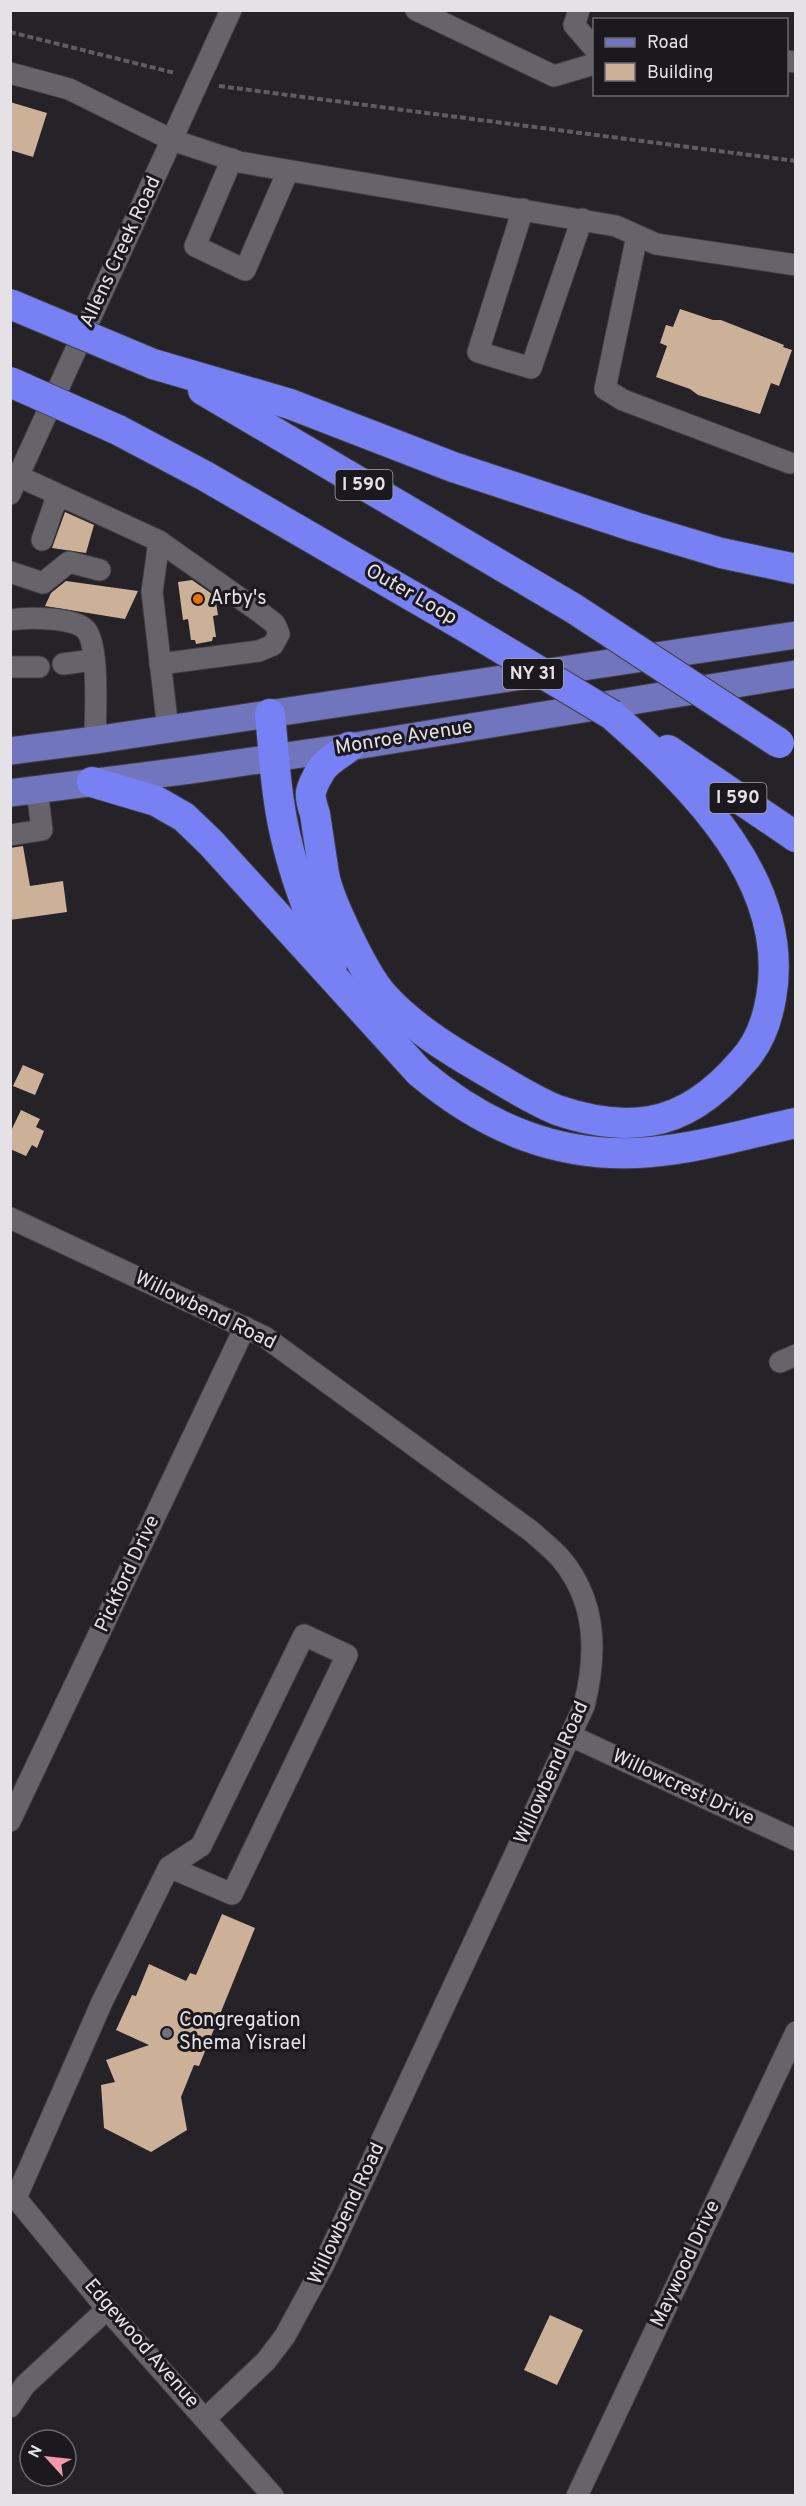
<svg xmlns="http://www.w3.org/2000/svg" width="806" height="2506" viewBox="0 0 806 2506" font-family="Overpass,sans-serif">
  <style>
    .building { fill: #cdb098 }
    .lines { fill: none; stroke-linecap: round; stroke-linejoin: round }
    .minor-casing { stroke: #413f43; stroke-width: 23 }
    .major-casing { stroke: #413f43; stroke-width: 29 }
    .highway-casing { stroke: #413f43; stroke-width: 32 }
    .path { stroke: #5f5c62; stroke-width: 4; stroke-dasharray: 6 3; stroke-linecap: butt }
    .minor { stroke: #67636b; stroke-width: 21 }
    .major { stroke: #7175bd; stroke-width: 27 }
    .highway { stroke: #7781f3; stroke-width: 30 }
    .highway-bridge-casing { stroke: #413f43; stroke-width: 32; stroke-linecap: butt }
    .highway-bridge { stroke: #7781f3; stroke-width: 30 }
    .food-dot { fill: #e8710a; stroke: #1b181e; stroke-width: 2 }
    .worship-dot { fill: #6b7280; stroke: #1b181e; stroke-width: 2 }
    .labels { text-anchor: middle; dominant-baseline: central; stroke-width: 6; stroke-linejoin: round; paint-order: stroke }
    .shield { fill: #1b181e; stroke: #a8a5aa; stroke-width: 1.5 }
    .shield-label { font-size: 18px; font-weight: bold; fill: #e4e2e6 }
    .street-label { font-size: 20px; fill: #e4e2e6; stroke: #1b181e }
    .poi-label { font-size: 20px; fill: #e4e2e6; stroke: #1b181e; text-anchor: start }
  </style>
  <rect width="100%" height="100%" fill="#252228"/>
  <!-- building -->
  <g class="building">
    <path d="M10 102 47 113 33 157 10 150Z"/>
    <path d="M680 309 713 320H721L784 345 783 347 792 350 779 386 771 383 760 414 698 395 690 389 656 377 667 346 660 343 666 325 673 327Z"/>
    <path d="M65 512 94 525 86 553 52 548Z"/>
    <path d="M192 580 215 596 218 615 213 616 216 637H213L212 641 196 644 195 640H191L188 619 183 620 178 582Z"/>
    <path d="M66 581 138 591 125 619 45 606 51 593Z"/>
    <path d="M23 846 30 886 63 881 67 912 10 920V848Z"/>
    <path d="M23 1065 44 1074 35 1095 13 1086Z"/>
    <path d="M21 1110 40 1119 36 1127 44 1131 37 1148 32 1145 26 1156 10 1149V1133Z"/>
    <path d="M222 1914 255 1928 199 2066 194 2065 181 2097 187 2130 151 2152 104 2128 101 2085 115 2082 106 2060 149 2045 116 2030 132 1995 136 1996 149 1964 186 1981 190 1973 196 1975Z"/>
    <path d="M550 2315 583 2330 557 2385 524 2370Z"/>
  </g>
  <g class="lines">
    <!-- minor casing -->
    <g class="minor-casing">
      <g id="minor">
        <path d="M416 10 554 76 594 64"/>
        <path d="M579 10 574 25 594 48"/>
        <path d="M786 61 796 62"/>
        <path d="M10 73 69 89 172 140 239 162 616 226 656 244 796 265"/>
        <path d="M232 159 195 246 245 270 288 171"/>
        <path d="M523 209 478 352 531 368 582 219"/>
        <path d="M637 236 605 389 623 400 790 463"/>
        <path d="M18 476 159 541 152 592 168 729"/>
        <path d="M10 494 231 10"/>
        <path d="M42 540 54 505 62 497"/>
        <path d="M159 541 261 613 275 624 279 634 273 645 259 651 160 664"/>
        <path d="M10 572 43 583 69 562 100 570"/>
        <path d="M10 620C27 617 75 617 86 630 100 647 95 717 95 740"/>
        <path d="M63 664 94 660"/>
        <path d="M10 667H39"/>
        <path d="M10 835 42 830 37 789"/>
        <path d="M10 1218 265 1337 531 1531C541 1540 553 1549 562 1560 597 1603 597 1654 584 1706L324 2264 285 2336 266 2361 206 2418"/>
        <path d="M780 1362 796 1355"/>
        <path d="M571 1736 796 1840"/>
        <path d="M10 1821 245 1327"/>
        <path d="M10 2191 107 2309 273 2496"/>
        <path d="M16 2198 102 2002 169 1867 201 1846 304 1635 347 1655 232 1894 169 1867"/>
        <path d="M10 2407 25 2385 107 2309"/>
        <path d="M577 2496 796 2032"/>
      </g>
    </g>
    <!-- major casing -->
    <g class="major-casing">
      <g id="major">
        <path d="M10 751 95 740 796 635"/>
        <path d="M10 793 190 770 349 747 796 674"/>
      </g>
    </g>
    <!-- highway casing -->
    <g class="highway-casing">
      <g id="highway">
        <path d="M153 364 290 404 453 467 635 527 721 553 796 569"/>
        <path d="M203 390 573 608"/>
        <path d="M118 430 205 476 462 625"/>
        <path d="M270 714C274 754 276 795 285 834 295 879 312 923 332 965"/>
        <path d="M349 747C340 754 325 762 320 772 317 777 312 787 311 792 310 798 313 808 315 814 318 834 321 854 324 874 329 901 364 973 382 994 412 1028 454 1053 494 1076 514 1088 535 1101 557 1110 586 1120 620 1126 650 1121 688 1115 718 1090 742 1062 759 1044 767 1022 771 998 792 882 691 784 612 715"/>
        <path d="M668 750 796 837"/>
        <path d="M92 782 156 801 184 817 211 843 419 1072C487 1129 561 1160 651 1152 700 1148 748 1133 796 1123"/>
      </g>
    </g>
    <!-- path -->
    <g class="path">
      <path d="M10 32 175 73"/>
      <path d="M219 86 796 161"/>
    </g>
    <!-- minor -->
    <use href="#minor" class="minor"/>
    <!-- major -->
    <use href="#major" class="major"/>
    <!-- highway -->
    <use href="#highway" class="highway"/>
    <!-- highway-bridge casing -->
    <g class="highway-bridge-casing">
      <g id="highway-bridge">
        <path d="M10 304 153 364"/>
        <path d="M10 382 118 430"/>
        <path d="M573 608 779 743"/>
        <path d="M462 625 612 715"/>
      </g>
    </g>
    <!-- highway-bridge -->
    <use href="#highway-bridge" class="highway-bridge"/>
  </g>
  <!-- markers -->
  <circle class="food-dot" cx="198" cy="599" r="6"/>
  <circle class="worship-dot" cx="167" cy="2033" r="6"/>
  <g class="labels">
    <!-- shield labels -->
    <g class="shield">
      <rect x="335.5" y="470" width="57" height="30" rx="4.5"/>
      <rect x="503" y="659" width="60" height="30" rx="4.5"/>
      <rect x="709.5" y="783" width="57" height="30" rx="4.5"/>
    </g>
    <g class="shield-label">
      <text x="364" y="485">I 590</text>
      <text x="533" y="674">NY 31</text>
      <text x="738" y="798">I 590</text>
    </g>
    <!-- street labels -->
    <g class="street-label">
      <text transform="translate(121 252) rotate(-65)">Allens Creek Road</text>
      <text transform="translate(411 595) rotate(30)">Outer Loop</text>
      <text transform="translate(404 738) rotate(-9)">Monroe Avenue</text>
      <text transform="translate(205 1311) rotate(26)">Willowbend Road</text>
      <text transform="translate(128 1574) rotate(-65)">Pickford Drive</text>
      <text transform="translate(552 1773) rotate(-66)">Willowbend Road</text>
      <text transform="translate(683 1788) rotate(25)">Willowcrest Drive</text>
      <text transform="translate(347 2214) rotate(-65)">Willowbend Road</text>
      <text transform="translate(686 2264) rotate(-65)">Maywood Drive</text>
      <text transform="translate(141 2344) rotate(49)">Edgewood Avenue</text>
    </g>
    <!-- poi labels -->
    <g class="poi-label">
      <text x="210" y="599">Arby's</text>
      <text x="179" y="2021">Congregation<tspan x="179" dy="23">Shema Yisrael</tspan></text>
    </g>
  </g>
  <!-- border -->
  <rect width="806" height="2506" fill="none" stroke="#e4e2e6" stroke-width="24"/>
  <!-- legend -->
  <rect x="593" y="18" width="195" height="78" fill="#1b181e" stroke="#6b696e" stroke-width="1.5"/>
  <rect x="605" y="38" width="30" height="9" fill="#7175bd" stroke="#6b696e" stroke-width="1.5"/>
  <text x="647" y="48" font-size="18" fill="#e4e2e6">Road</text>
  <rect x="605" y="63" width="30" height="18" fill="#cdb098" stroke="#6b696e" stroke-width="1.5"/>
  <text x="647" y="78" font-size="18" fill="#e4e2e6">Building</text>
  <!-- north arrow -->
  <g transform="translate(48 2458) rotate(297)"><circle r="28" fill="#1b181e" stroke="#6b696e" stroke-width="1.5"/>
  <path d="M0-4.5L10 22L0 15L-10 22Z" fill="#f29aac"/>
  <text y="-9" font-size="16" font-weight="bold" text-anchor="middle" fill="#e4e2e6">N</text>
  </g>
</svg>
